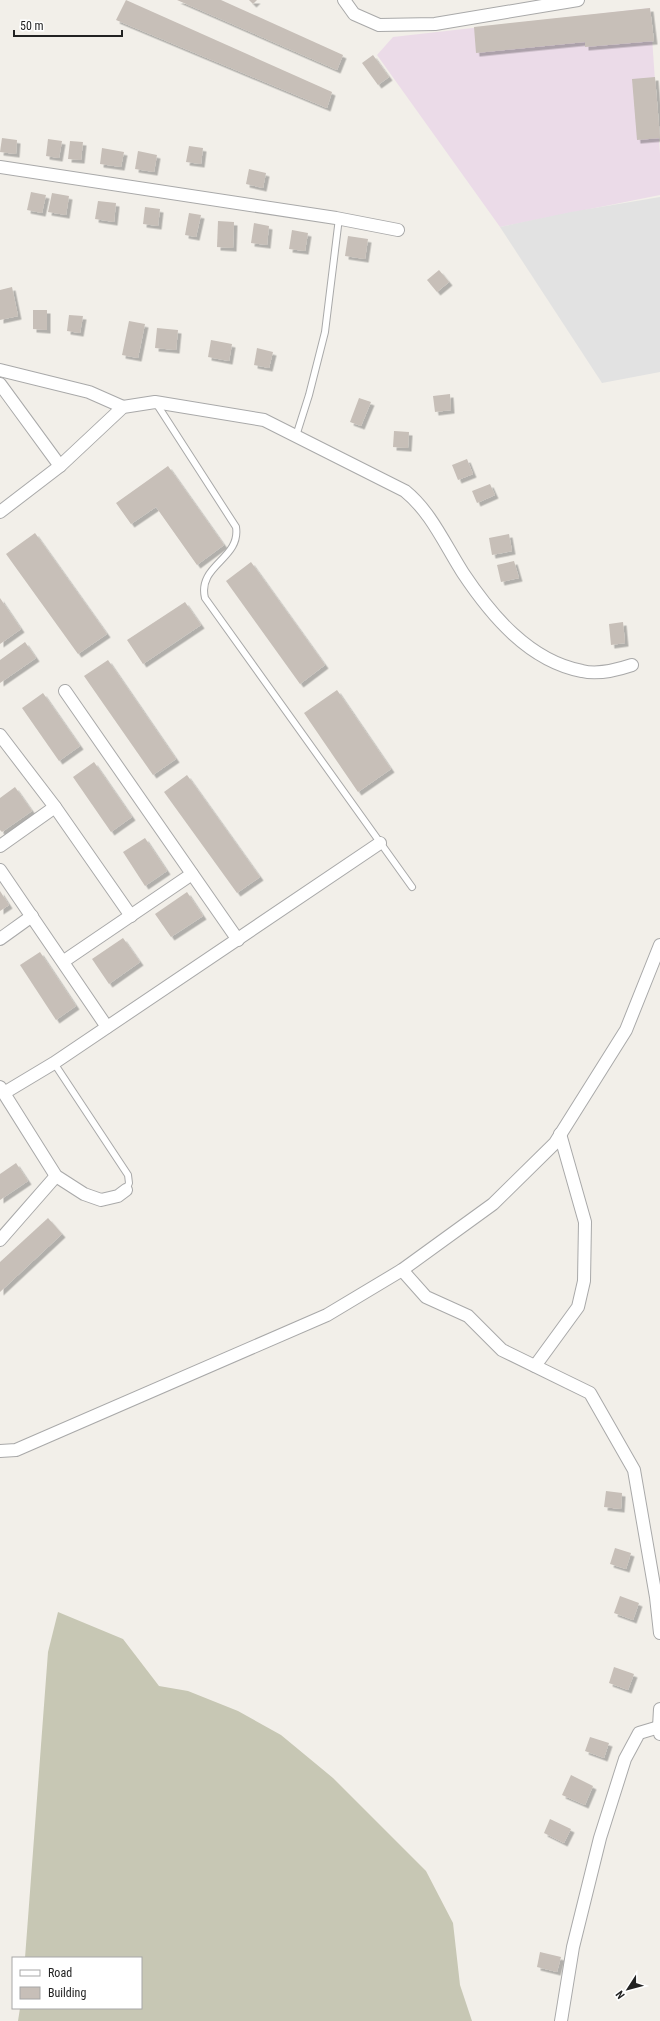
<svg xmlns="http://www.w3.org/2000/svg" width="660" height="2021" viewBox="0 0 660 2021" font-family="'Roboto Condensed',sans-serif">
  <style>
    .industrial { fill: #ebdbe8 }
    .construction { fill: #c7c7b4 }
    .parking { fill: #e2e2e2 }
    .building { fill: #c7bfb8; filter: url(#shadow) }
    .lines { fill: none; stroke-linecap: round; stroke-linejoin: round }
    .lane-casing { stroke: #a9a9a9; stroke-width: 8 }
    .street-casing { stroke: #a9a9a9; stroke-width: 14 }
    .lane { stroke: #fff; stroke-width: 6 }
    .street { stroke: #fff; stroke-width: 12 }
  </style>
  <defs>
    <filter id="shadow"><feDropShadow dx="3.5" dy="3.5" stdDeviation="0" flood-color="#0004"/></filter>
  </defs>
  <rect width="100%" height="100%" fill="#f2efe9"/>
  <!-- industrial -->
  <path class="industrial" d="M650 8 660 154V195L500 227 377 55 393 37Z"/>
  <!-- construction -->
  <path class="construction" d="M58 1612 123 1639 159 1686 188 1691 238 1711 281 1735 333 1778 426 1871 453 1923 460 1985 472 2021H18L20 2008H141V1958H25L48 1652Z"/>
  <!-- parking -->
  <path class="parking" d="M660 197V372L602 383 500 227 571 212Z"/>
  <!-- building -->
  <g class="building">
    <path d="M126 0 332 92 327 108 116 20Z"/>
    <path d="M177 0H221L343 55 337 70Z"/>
    <path d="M249 0H257L253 4Z"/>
    <path d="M650 8 654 41 585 47V42L476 53 474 27Z"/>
    <path d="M373 55 389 77 378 85 362 63Z"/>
    <path d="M655 77 660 138 637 140 632 79Z"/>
    <path d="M2 138 17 140 16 154 0 152Z"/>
    <path d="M48 139 62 141 59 158 46 156Z"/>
    <path d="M70 141 83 142 81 160 68 159Z"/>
    <path d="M189 146 203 148 201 164 186 162Z"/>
    <path d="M102 148 124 152 121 167 100 164Z"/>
    <path d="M138 151 157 155 154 172 135 169Z"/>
    <path d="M249 169 266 173 263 188 246 184Z"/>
    <path d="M31 192 46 195 42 213 27 210Z"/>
    <path d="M52 193 69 196 66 215 48 212Z"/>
    <path d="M98 201 116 203 114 222 95 219Z"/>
    <path d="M145 207 160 209 158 226 143 224Z"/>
    <path d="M189 213 201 215 196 237 185 235Z"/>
    <path d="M218 221 234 222 233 248 217 247Z"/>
    <path d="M254 223 269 226 267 245 251 243Z"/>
    <path d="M292 230 308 233 305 251 289 249Z"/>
    <path d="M348 236 368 239 365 259 345 256Z"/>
    <path d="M439 270 449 282 437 292 427 280Z"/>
    <path d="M12 287 18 316 0 320V290Z"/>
    <path d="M33 310H47V330L33 329Z"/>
    <path d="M69 315 83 316 80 333 67 331Z"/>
    <path d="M129 321 145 324 138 358 122 355Z"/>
    <path d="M157 328 178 330 176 350 155 348Z"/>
    <path d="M211 340 232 344 229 361 208 357Z"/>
    <path d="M257 348 273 352 269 368 254 365Z"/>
    <path d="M450 394 451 410 435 412 433 396Z"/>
    <path d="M359 398 371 402 361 426 350 422Z"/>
    <path d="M394 431 409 432 408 448 393 447Z"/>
    <path d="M467 459 473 474 458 480 452 465Z"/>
    <path d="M168 466 224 545 197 565 156 507 131 524 116 503Z"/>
    <path d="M490 484 495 495 477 503 472 491Z"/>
    <path d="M35 533 107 634 78 654 6 554Z"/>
    <path d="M509 534 512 551 492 555 489 538Z"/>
    <path d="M514 561 519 578 501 582 497 565Z"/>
    <path d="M251 562 325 665 300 684 226 581Z"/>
    <path d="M0 598 21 629 0 644Z"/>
    <path d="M185 602 201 625 143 664 127 640Z"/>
    <path d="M623 622 625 643 611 645 609 624Z"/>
    <path d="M25 642 36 658 0 683V660Z"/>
    <path d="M108 660 176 759 153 775 84 676Z"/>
    <path d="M337 690 391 769 358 792 304 713Z"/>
    <path d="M43 693 80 746 59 761 22 708Z"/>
    <path d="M94 762 132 817 111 832 73 777Z"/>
    <path d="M187 775 260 877 237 893 164 792Z"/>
    <path d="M15 787 32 811 2 832 0 830V798Z"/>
    <path d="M145 838 167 871 145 886 123 852Z"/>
    <path d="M0 891 9 905 0 911Z"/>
    <path d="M187 892 203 916 171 937 155 914Z"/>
    <path d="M123 938 140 962 109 984 92 959Z"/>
    <path d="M40 952 76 1006 56 1020 20 965Z"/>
    <path d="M16 1163 28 1181 0 1200V1174Z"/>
    <path d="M48 1218 62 1234 0 1292V1262Z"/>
    <path d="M606 1491 622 1493 621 1509 604 1507Z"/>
    <path d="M615 1548 631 1553 626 1569 610 1564Z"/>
    <path d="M620 1596 639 1603 633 1620 614 1613Z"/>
    <path d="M614 1667 634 1674 628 1690 609 1683Z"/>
    <path d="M590 1737 609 1743 604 1758 585 1751Z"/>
    <path d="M571 1775 593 1786 585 1805 562 1795Z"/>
    <path d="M550 1819 571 1829 564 1843 544 1833Z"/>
    <path d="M540 1952 561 1957 557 1972 537 1967Z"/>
  </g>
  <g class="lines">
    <!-- lane casing -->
    <g class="lane-casing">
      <g id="lane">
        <path d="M156 403 236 527C241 559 197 565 205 598L412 887"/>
        <path d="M296 436 309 395 325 332 339 218"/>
        <path d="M54 1063 128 1175 129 1183 126 1190"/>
      </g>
    </g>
    <!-- street casing -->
    <g class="street-casing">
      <g id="street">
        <path d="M344 0 354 14 379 25 435 24 578 0"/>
        <path d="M0 167 336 218 398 230"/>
        <path d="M0 370 89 392 123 407"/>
        <path d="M0 384 60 466"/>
        <path d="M0 512 60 466 123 407 155 402 264 420 405 491C431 512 445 545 463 573 491 615 529 661 582 671 598 675 617 670 632 665"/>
        <path d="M65 691 238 940"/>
        <path d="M0 735 55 807 131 916"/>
        <path d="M0 846 55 807"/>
        <path d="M0 870 107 1027"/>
        <path d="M0 939 32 916"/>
        <path d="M64 961 192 874"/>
        <path d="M0 1087 56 1176 84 1194 101 1200 118 1196 126 1190"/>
        <path d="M4 1093 54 1063 380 843"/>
        <path d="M0 1240 56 1176"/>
        <path d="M402 1270 426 1297 468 1316 502 1350 590 1393 634 1470 656 1597 660 1633"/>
        <path d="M535 1366 578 1307 584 1281 585 1222 560 1134"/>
        <path d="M0 1451 16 1450 327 1315 402 1270 493 1204 555 1143 626 1030 660 945"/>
        <path d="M660 1709 659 1727 660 1734"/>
        <path d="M561 2021 573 1947 600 1838 625 1759 639 1733 659 1727"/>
      </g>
    </g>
    <!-- lane -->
    <use href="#lane" class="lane"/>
    <!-- street -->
    <use href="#street" class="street"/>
  </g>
  <!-- legend -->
  <rect x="12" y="1957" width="130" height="52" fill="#ffffff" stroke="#a7a7a7"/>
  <rect x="20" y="1970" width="20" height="6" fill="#ffffff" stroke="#a7a7a7"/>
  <text x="48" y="1977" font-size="12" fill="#222222">Road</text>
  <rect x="20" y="1987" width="20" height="12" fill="#c7bfb8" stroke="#a7a7a7"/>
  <text x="48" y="1997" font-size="12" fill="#222222">Building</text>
  <!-- north arrow -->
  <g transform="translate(628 1989) rotate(234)" stroke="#ffffff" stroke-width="3" paint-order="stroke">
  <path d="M0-3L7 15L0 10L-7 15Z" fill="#222222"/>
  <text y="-6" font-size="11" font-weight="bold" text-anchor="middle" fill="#222222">N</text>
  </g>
  <!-- scale -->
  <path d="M14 30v6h108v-6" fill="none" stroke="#222222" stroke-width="2"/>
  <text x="20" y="30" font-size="12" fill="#222222" stroke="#ffffff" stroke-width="3" paint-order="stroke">50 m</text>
</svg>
